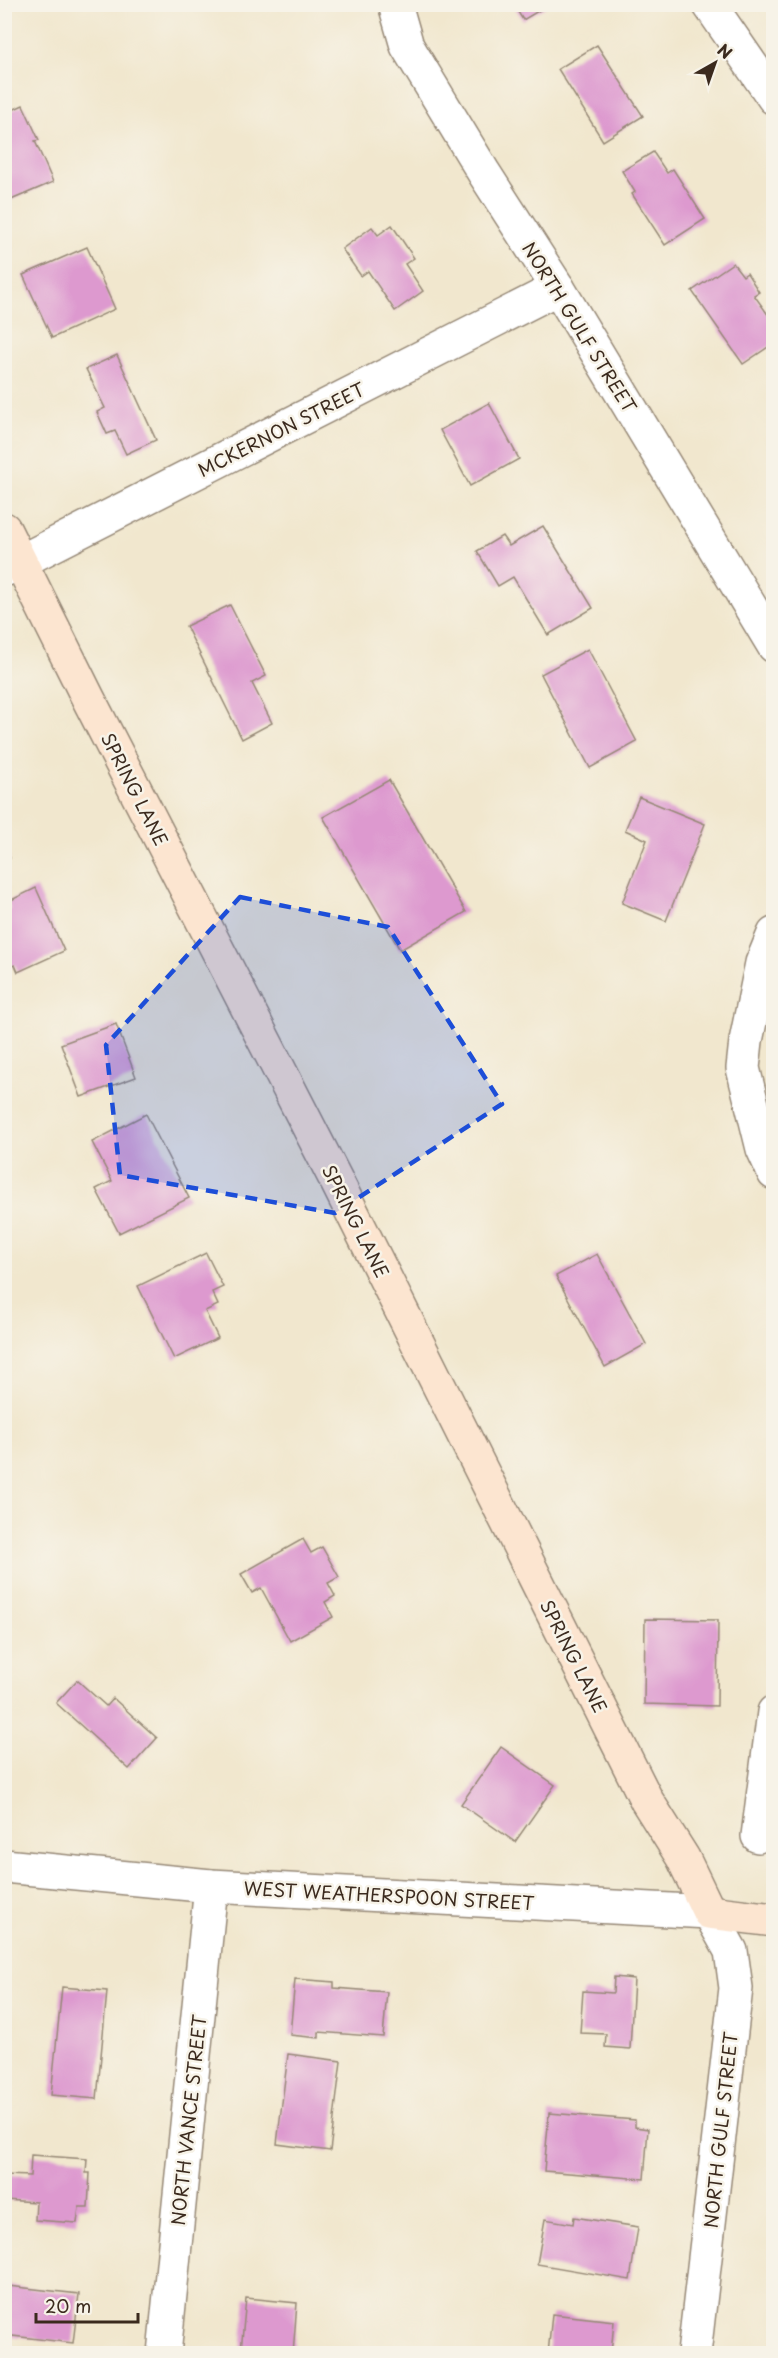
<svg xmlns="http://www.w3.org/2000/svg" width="778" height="2358" viewBox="0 0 778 2358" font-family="'Playpen Sans',sans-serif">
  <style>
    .building { fill: #dd99cf }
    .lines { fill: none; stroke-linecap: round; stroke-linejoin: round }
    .street-casing { stroke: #968876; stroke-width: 36 }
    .secondary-casing { stroke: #968876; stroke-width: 36 }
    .street { stroke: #fff; stroke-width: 33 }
    .secondary { stroke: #fce5d0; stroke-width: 33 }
    .marked { fill: #1d4ed8; fill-opacity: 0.2; stroke: #1d4ed8; stroke-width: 4.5; stroke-dasharray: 12 8; stroke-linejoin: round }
    .labels { text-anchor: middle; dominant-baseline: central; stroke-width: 5; stroke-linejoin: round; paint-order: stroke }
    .street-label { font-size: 18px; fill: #3b2a1e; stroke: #f7f3e8 }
  </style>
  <rect width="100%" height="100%" fill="#f7f3e8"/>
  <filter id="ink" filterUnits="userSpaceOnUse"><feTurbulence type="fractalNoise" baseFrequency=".0167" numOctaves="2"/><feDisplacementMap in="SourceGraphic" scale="12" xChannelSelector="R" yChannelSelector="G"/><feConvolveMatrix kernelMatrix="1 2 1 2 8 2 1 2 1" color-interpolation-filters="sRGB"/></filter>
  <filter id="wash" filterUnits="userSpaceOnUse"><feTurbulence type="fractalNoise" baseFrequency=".008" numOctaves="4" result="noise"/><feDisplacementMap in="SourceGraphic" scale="24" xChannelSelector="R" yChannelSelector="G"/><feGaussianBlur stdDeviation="1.35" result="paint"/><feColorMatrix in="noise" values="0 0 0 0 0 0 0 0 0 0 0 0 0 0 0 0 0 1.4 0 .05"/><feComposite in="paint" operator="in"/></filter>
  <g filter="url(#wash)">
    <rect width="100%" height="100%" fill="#f1e7ce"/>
    <g id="blocks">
      <!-- building -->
      <g class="building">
        <path d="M513 4H550L523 20Z"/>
        <path d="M597 45 643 116 603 141 558 69Z"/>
        <path d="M23 105 39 140 35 141 53 182 4 203V114Z"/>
        <path d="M653 152 667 173 673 169 705 219 665 245 632 194 635 192 622 171Z"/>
        <path d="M392 225 414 258 405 264 423 291 395 311 368 271 361 276 342 249 372 227 378 235Z"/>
        <path d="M87 247 115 309 52 338 23 275Z"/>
        <path d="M733 263 743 276 747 273 759 292 754 295 774 323V343L743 364 692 291Z"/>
        <path d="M117 355 156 440 126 454 115 431 107 434 97 412 105 408 86 369Z"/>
        <path d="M489 403 519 459 470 486 440 430Z"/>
        <path d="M543 526 593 608 548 635 513 577 498 586 477 551 502 536 509 546Z"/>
        <path d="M230 605 266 676 252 683 272 723 242 739 186 626Z"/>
        <path d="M588 649 637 742 590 768 541 674Z"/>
        <path d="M389 780 466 912 400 950 323 817Z"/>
        <path d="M639 797 705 824 666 921 622 903 647 840 625 830Z"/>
        <path d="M4 847 10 858 4 861Z"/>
        <path d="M36 888 64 951 18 972 15 965 6 968 4 912 10 909 7 902Z"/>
        <path d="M116 1024 136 1077 81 1097 61 1044Z"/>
        <path d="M146 1114 189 1198 119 1233 96 1189 112 1181 92 1142Z"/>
        <path d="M206 1253 223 1287 212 1292 218 1305 205 1311 218 1338 174 1359 138 1286Z"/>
        <path d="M597 1254 646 1344 605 1367 556 1276Z"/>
        <path d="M303 1539 311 1553 322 1547 339 1577 328 1583 335 1596 325 1602 333 1617 290 1641 261 1588 252 1593 241 1574Z"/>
        <path d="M645 1619 718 1620 717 1706 644 1704Z"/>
        <path d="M77 1680 106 1706 113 1698 157 1738 129 1769 56 1703Z"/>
        <path d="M501 1747 555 1785 515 1842 461 1804Z"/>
        <path d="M614 1977 634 1979 630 2049 605 2047 606 2034 580 2033 583 1991 613 1993Z"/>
        <path d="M295 1979 334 1982V1988L387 1992 383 2037 319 2032V2038L290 2035Z"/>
        <path d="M62 1987 107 1991 97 2099 51 2095Z"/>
        <path d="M288 2054 341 2061 330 2151 277 2144Z"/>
        <path d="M549 2113 635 2120V2127L648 2129 644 2179 544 2171Z"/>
        <path d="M31 2155 87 2159 86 2173H90L88 2207H79L77 2223 35 2220 36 2202 4 2200V2175L30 2176Z"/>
        <path d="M574 2217 638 2227 630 2280 537 2264 545 2219 573 2224Z"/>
        <path d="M8 2286 79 2294 73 2343 4 2335V2290H8Z"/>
        <path d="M246 2298 297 2303 293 2354H261L241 2351Z"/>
        <path d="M552 2314 614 2321 611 2354H548Z"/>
      </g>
    </g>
  </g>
  <g filter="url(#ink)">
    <use href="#blocks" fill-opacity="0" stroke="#968876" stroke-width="1.5"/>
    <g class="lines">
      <!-- street casing -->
      <g class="street-casing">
        <g id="street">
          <path d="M395 4 407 46 484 173 558 288 774 646"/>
          <path d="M709 4 774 98"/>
          <path d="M4 570 558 288"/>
          <path d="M774 934 762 963 746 1041 743 1068 763 1149 774 1173"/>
          <path d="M758 1836 774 1712"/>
          <path d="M4 1866 211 1886 709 1912 731 1951 736 1988 694 2354"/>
          <path d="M164 2354 211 1886"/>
        </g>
      </g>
      <!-- secondary casing -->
      <g class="secondary-casing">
        <path id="secondary" d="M4 529 88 698 335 1178 647 1801 683 1858 709 1912 774 1920"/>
      </g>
      <!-- street -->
      <use href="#street" class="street"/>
      <!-- secondary -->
      <use href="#secondary" class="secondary"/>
    </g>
  </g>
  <!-- marked area -->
  <path class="marked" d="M240 897 388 927 502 1104 335 1213 120 1175 106 1045Z"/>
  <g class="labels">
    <!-- street labels -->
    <g class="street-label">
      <text transform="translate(580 327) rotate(58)">NORTH GULF STREET</text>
      <text transform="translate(281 429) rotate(-27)">MCKERNON STREET</text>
      <text transform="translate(135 789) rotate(63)">SPRING LANE</text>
      <text transform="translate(356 1221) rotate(63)">SPRING LANE</text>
      <text transform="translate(574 1656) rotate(63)">SPRING LANE</text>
      <text transform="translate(389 1895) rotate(3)">WEST WEATHERSPOON STREET</text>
      <text transform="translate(188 2120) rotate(-84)">NORTH VANCE STREET</text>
      <text transform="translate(720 2130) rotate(-84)">NORTH GULF STREET</text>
    </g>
  </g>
  <!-- margin -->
  <rect width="778" height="2358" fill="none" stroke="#f7f3e8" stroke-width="24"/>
  <!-- north arrow -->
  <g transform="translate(715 63) rotate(40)" stroke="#f7f3e8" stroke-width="4.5" paint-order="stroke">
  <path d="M0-4.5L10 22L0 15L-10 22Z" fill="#3b2a1e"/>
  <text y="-9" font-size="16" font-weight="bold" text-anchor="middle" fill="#3b2a1e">N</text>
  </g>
  <!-- scale -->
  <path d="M36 2313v9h102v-9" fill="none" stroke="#3b2a1e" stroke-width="3"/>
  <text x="45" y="2313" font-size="18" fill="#3b2a1e" stroke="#f7f3e8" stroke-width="4.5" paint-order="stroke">20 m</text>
</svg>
